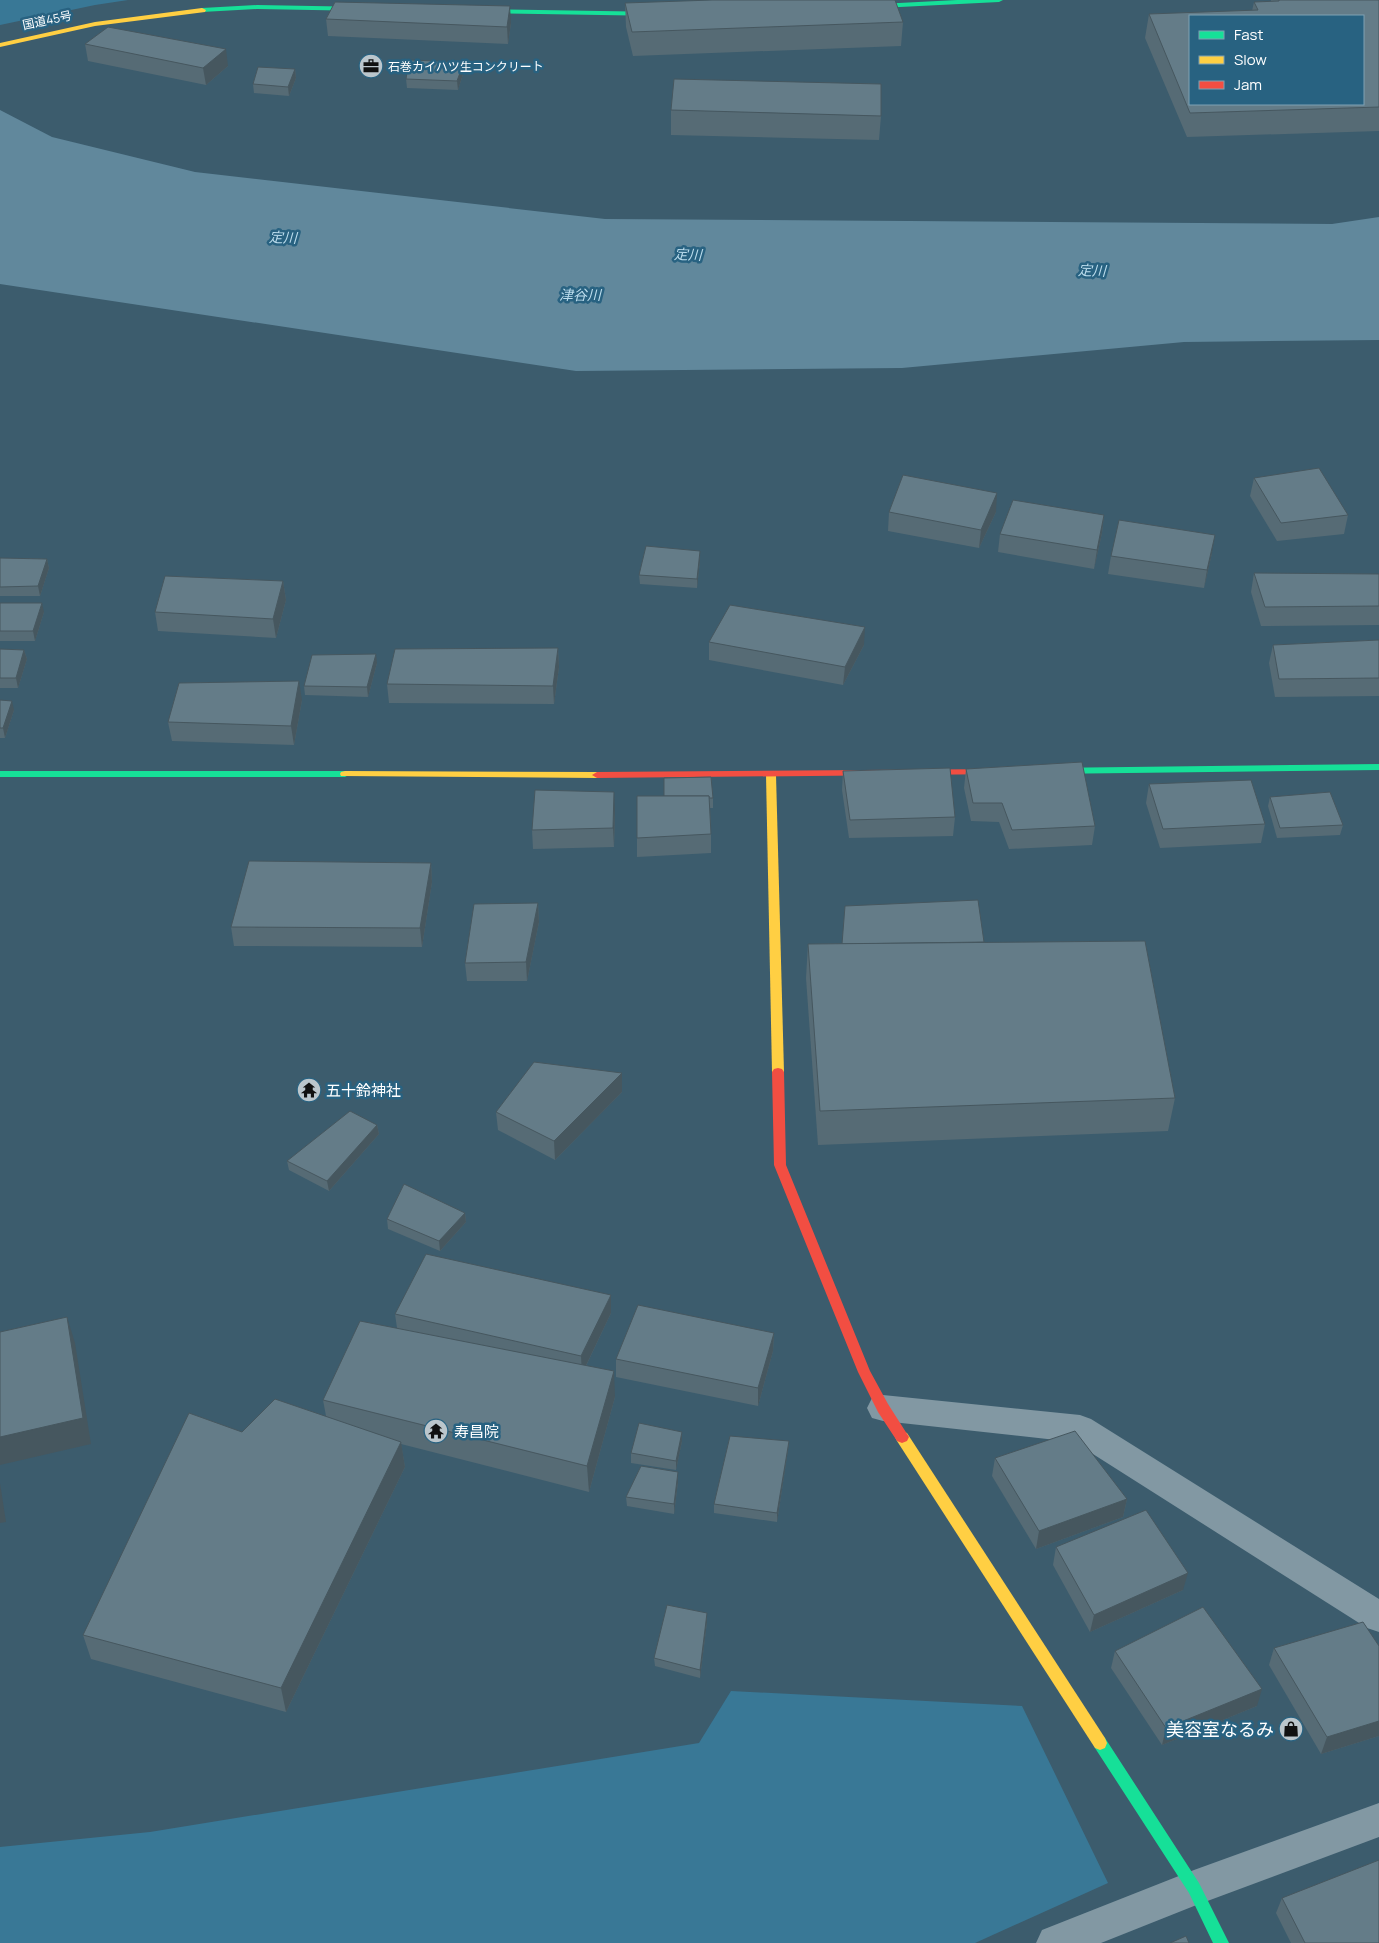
<svg xmlns="http://www.w3.org/2000/svg" width="1379" height="1943" viewBox="0 0 1379 1943" font-family="Manrope,'Noto Sans JP',sans-serif">
  <style>
    .green { fill: #397896 }
    .water { fill: #61889c }
    .lines { fill: none; stroke-linecap: round; stroke-linejoin: round }
    .street { fill: #8298a3; fill-rule: evenodd }
    .fast { fill: #16e098; fill-rule: evenodd }
    .slow { fill: #ffcf43; fill-rule: evenodd }
    .jam { fill: #f24e42; fill-rule: evenodd }
    .wall { fill: #566b75 }
    .shaded-wall { fill: #46575f }
    .building { fill: #647c88; stroke: #46575f; fill-rule: evenodd }
    .labels { text-anchor: middle; dominant-baseline: central; stroke-width: 5; stroke-linejoin: round; paint-order: stroke }
    .far-street-label { font-size: 12px; fill: #fff; stroke: #286281 }
    .far-poi-label { font-size: 12px; fill: #fff; stroke: #286281; text-anchor: start }
    .far-water-label { font-size: 14px; font-style: italic; fill: #bcdded; stroke: #286281 }
    .poi-label { font-size: 15px; fill: #fff; stroke: #286281; text-anchor: start }
    .near-poi-label { font-size: 18px; fill: #fff; stroke: #286281; text-anchor: end }
  </style>
  <rect width="100%" height="100%" fill="#3c5c6d"/>
  <!-- green -->
  <g class="green">
    <path d="M0 0H128L95 5 0 25Z"/>
    <path d="M731 1691 1022 1706 1108 1883 975 1943H0V1847L150 1832 699 1743Z"/>
  </g>
  <!-- water -->
  <path class="water" d="M0 110 52 137 195 172 605 219 1332 224 1379 217V340L1184 342 902 368 576 371 0 284Z"/>
  <g class="lines">
    <!-- street -->
    <g class="street">
      <path d="M883 1395 1080 1415 1091 1419 1379 1599V1632L1367 1628 1074 1442 883 1421 872 1418 867 1408 872 1398Z"/>
      <path d="M1379 1803V1837L1194 1906 1101 1943H1036L1042 1930 1194 1870Z"/>
    </g>
    <!-- fast -->
    <g class="fast">
      <path d="M957 0H1003L999 2 860 9 856 7 860 5Z"/>
      <path d="M257 5 368 7 372 9 368 11 257 9 202 12 198 10 202 8Z"/>
      <path d="M470 9 663 12 667 14 663 16 473 13H470Z"/>
      <path d="M1379 764V770L1046 774 1041 771 1046 768Z"/>
      <path d="M0 771H345L350 774 345 777H0Z"/>
      <path d="M1100 1736 1105 1738 1199 1883 1229 1943H1213L1189 1893 1095 1748 1093 1743 1095 1738Z"/>
    </g>
    <!-- slow -->
    <g class="slow">
      <path d="M202 8 206 10 205 12 95 26 0 47V43L95 22Z"/>
      <path d="M345 771 597 772 602 775 597 778 341 776 340 774 341 772Z"/>
      <path d="M771 772 776 775 784 1072 782 1075H774L772 1072 766 775Z"/>
      <path d="M902 1431 907 1433 1105 1738 1107 1743 1105 1748 1100 1750 1095 1748 897 1441 895 1437 897 1433Z"/>
    </g>
    <!-- jam -->
    <g class="jam">
      <path d="M1003 769 1008 772 1007 774 597 778 592 775 597 772Z"/>
      <path d="M778 1068 782 1069 784 1072 786 1165 870 1371 888 1404 909 1437 907 1441 902 1443 897 1441 878 1412 858 1372 774 1165 772 1072 774 1069Z"/>
    </g>
  </g>
  <!-- wall -->
  <g class="wall">
    <path d="M1271 0H1379V131L1187 137 1145 38 1149 14 1252 11 1254 2 1271 1Z"/>
    <path d="M625 3 903 22 901 46 633 56 626 27Z"/>
    <path d="M326 19 511 23 508 44 328 36Z"/>
    <path d="M85 44 228 66 206 85 88 61Z"/>
    <path d="M464 62V71L458 90 407 88 406 79Z"/>
    <path d="M295 69 296 78 289 96 254 93 253 84Z"/>
    <path d="M671 110 881 116 879 140 671 135Z"/>
    <path d="M1254 478 1348 515 1344 534 1277 541 1250 496Z"/>
    <path d="M889 512H996L979 548 888 531Z"/>
    <path d="M1104 515 1102 533 1094 569 998 552 1000 534Z"/>
    <path d="M700 551V560L697 588 640 584 639 575Z"/>
    <path d="M1212 553 1204 588 1108 574 1111 556Z"/>
    <path d="M0 558 47 559 49 568 40 596H0Z"/>
    <path d="M1254 573 1379 574V625L1261 626 1251 592Z"/>
    <path d="M283 581 286 600 276 638 158 631 155 612Z"/>
    <path d="M0 603 44 612 35 641H0Z"/>
    <path d="M1379 640V696L1275 697 1269 663 1273 645Z"/>
    <path d="M709 642 864 645 843 685 709 660Z"/>
    <path d="M558 648 559 667 554 704 389 703 387 684Z"/>
    <path d="M0 649 24 650 27 659 18 688H0Z"/>
    <path d="M377 663 368 697 305 695 304 686Z"/>
    <path d="M0 700 14 710 5 738H0Z"/>
    <path d="M302 700 294 745 172 741 168 722Z"/>
    <path d="M966 769 1095 826 1092 845 1009 849 999 822 971 821 964 788Z"/>
    <path d="M843 771 955 817 953 836 849 838 842 790Z"/>
    <path d="M1149 784 1265 824 1261 843 1160 848 1146 803Z"/>
    <path d="M637 796 713 798V808H710L711 834V853L637 857Z"/>
    <path d="M1270 797 1343 825 1340 835 1277 838 1268 806Z"/>
    <path d="M615 811 614 847 533 849 532 830Z"/>
    <path d="M431 863 432 882 422 947 234 946 231 927Z"/>
    <path d="M538 903 539 922 527 981H467L465 963Z"/>
    <path d="M984 942 1175 1098 1168 1131 818 1145 806 978 808 944Z"/>
    <path d="M622 1073V1092L555 1160 498 1130 496 1112Z"/>
    <path d="M377 1125 379 1134 329 1191 289 1170 287 1161Z"/>
    <path d="M465 1213 466 1222 440 1251 388 1229 387 1219Z"/>
    <path d="M611 1295V1313L586 1366 615 1397 589 1492 401 1444 405 1467 286 1712 91 1659 83 1635 242 1432 326 1416 323 1400 397 1328 395 1314Z"/>
    <path d="M774 1333 773 1351 758 1406 616 1377V1359Z"/>
    <path d="M682 1441 676 1470 631 1463V1453Z"/>
    <path d="M789 1441 788 1450 777 1522 714 1513V1504Z"/>
    <path d="M995 1458 1127 1499 1123 1517 1036 1549 992 1476Z"/>
    <path d="M678 1482 674 1514 627 1506 626 1497Z"/>
    <path d="M1056 1547 1183 1590 1090 1632 1053 1565Z"/>
    <path d="M707 1622 700 1678 655 1666 654 1658Z"/>
    <path d="M1379 1646V1736L1321 1754 1269 1665 1274 1648Z"/>
    <path d="M1115 1651 1257 1706 1162 1745 1111 1668Z"/>
    <path d="M1282 1898 1379 1943H1291L1276 1913Z"/>
  </g>
  <!-- shaded-wall -->
  <g class="shaded-wall">
    <path d="M510 6 511 23 508 44 507 27Z"/>
    <path d="M226 49 228 66 206 85 203 68Z"/>
    <path d="M464 62V71L458 90 457 81Z"/>
    <path d="M295 69 296 78 289 96 288 87Z"/>
    <path d="M997 493 996 512 979 548 981 530Z"/>
    <path d="M1104 515 1102 533 1094 569 1097 550Z"/>
    <path d="M1215 535 1212 553 1204 588 1207 570Z"/>
    <path d="M700 551V560L697 588V579Z"/>
    <path d="M47 559 49 568 40 596 38 586Z"/>
    <path d="M283 581 286 600 276 638 273 619Z"/>
    <path d="M42 603 44 612 35 641 33 631Z"/>
    <path d="M865 627 864 645 843 685 845 667Z"/>
    <path d="M558 648 559 667 554 704 553 686Z"/>
    <path d="M24 650 27 659 18 688 16 678Z"/>
    <path d="M376 654 377 663 368 697 367 687Z"/>
    <path d="M299 681 302 700 294 745 291 726Z"/>
    <path d="M12 701 14 710 5 738 3 728Z"/>
    <path d="M614 792 615 811 614 847 613 828Z"/>
    <path d="M431 863 432 882 422 947 420 928Z"/>
    <path d="M538 903 539 922 527 981 526 962Z"/>
    <path d="M622 1073V1092L555 1160 554 1141Z"/>
    <path d="M377 1125 379 1134 329 1191 327 1181Z"/>
    <path d="M465 1213 466 1222 440 1251 439 1241Z"/>
    <path d="M611 1295V1313L582 1374 581 1356Z"/>
    <path d="M67 1317 75 1343 91 1444 0 1465V1437Z"/>
    <path d="M774 1333 773 1351 758 1406V1388Z"/>
    <path d="M614 1371 615 1397 589 1492 587 1466Z"/>
    <path d="M682 1432V1441L676 1470V1461Z"/>
    <path d="M789 1441 788 1450 777 1522V1513Z"/>
    <path d="M401 1442 405 1467 286 1712 281 1688Z"/>
    <path d="M678 1472V1482L674 1514V1504Z"/>
    <path d="M0 1483 6 1522 0 1523Z"/>
    <path d="M1127 1499 1123 1517 1036 1549 1039 1531Z"/>
    <path d="M1188 1573 1183 1590 1090 1632 1094 1615Z"/>
    <path d="M707 1613V1622L700 1678V1670Z"/>
    <path d="M1262 1689 1257 1706 1162 1745 1166 1728Z"/>
    <path d="M1379 1721V1736L1321 1754 1327 1737Z"/>
  </g>
  <!-- building -->
  <g class="building">
    <path d="M712 0H895L903 22 632 32 625 3Z"/>
    <path d="M1279 0H1379V107L1190 113 1149 14 1258 10 1254 2 1279 1ZM1190 16H1363V104H1190Z"/>
    <path d="M335 2 510 6 507 27 326 19Z"/>
    <path d="M108 27 226 49 203 68 85 44Z"/>
    <path d="M409 60 464 62 457 81 406 79Z"/>
    <path d="M258 67 295 69 288 87 253 84Z"/>
    <path d="M674 79 881 84V116L671 110Z"/>
    <path d="M1319 468 1348 515 1281 523 1254 478Z"/>
    <path d="M903 475 997 493 981 530 889 512Z"/>
    <path d="M1013 500 1104 515 1097 550 1000 534Z"/>
    <path d="M1119 520 1215 535 1207 570 1111 556Z"/>
    <path d="M646 546 700 551 697 579 639 575Z"/>
    <path d="M0 558 47 559 38 586 0 587Z"/>
    <path d="M1254 573 1379 574V606L1265 607Z"/>
    <path d="M165 576 283 581 273 619 155 612Z"/>
    <path d="M0 603H42L33 631H0Z"/>
    <path d="M730 605 865 627 845 667 709 642Z"/>
    <path d="M1379 640V678L1279 679 1273 645Z"/>
    <path d="M558 648 553 686 387 684 395 649Z"/>
    <path d="M0 649 24 650 16 678H0Z"/>
    <path d="M376 654 367 687 304 686 312 655Z"/>
    <path d="M299 681 291 726 168 722 179 683Z"/>
    <path d="M0 700 12 701 3 728H0Z"/>
    <path d="M1082 762 1095 826 1012 830 1002 803H973L966 769Z"/>
    <path d="M950 768 955 817 850 820 843 771Z"/>
    <path d="M711 777 713 798H709V796H664V778Z"/>
    <path d="M1251 780 1265 824 1163 829 1149 784Z"/>
    <path d="M535 790 614 792 613 828 532 830Z"/>
    <path d="M1330 792 1343 825 1280 828 1270 797Z"/>
    <path d="M637 796H709L711 834 637 838Z"/>
    <path d="M249 861 431 863 420 928 231 927Z"/>
    <path d="M978 900 984 942 842 944 845 906Z"/>
    <path d="M538 903 526 962 465 963 474 904Z"/>
    <path d="M1145 941 1175 1098 820 1111 808 944Z"/>
    <path d="M534 1062 622 1073 554 1141 496 1112Z"/>
    <path d="M350 1111 377 1125 327 1181 287 1161Z"/>
    <path d="M404 1184 465 1213 439 1241 387 1219Z"/>
    <path d="M426 1254 611 1295 581 1356 395 1314Z"/>
    <path d="M638 1305 774 1333 758 1388 616 1359Z"/>
    <path d="M67 1317 83 1418 0 1437V1332Z"/>
    <path d="M360 1321 614 1371 587 1466 323 1400Z"/>
    <path d="M275 1399 401 1442 281 1688 83 1635 189 1413 242 1432Z"/>
    <path d="M639 1423 682 1432 676 1461 631 1453Z"/>
    <path d="M1075 1431 1127 1499 1039 1531 995 1458Z"/>
    <path d="M730 1436 789 1441 777 1513 714 1504Z"/>
    <path d="M641 1466 678 1472 674 1504 626 1497Z"/>
    <path d="M1146 1510 1188 1573 1094 1615 1056 1547Z"/>
    <path d="M667 1605 707 1613 700 1670 654 1658Z"/>
    <path d="M1203 1607 1262 1689 1166 1728 1115 1651Z"/>
    <path d="M1363 1622 1379 1646V1721L1327 1737 1274 1648Z"/>
    <path d="M1379 1860V1943H1305L1282 1898Z"/>
    <path d="M1186 1936 1189 1943H1170Z"/>
  </g>
  <!-- icons -->
  <defs>
    <g id="office-disc" transform="scale(1.25)"><circle r="9.5" fill="#bbc6cc" stroke="#286281"/><path d="M-6-3h4V-5.5h4V-3h4V5H-6ZM-1-4.5V-3h2v-1.5ZM-6 0V1H6V0Z" fill="#111"/></g>
    <g id="temple-disc" transform="scale(1.25)"><circle r="9.5" fill="#bbc6cc" stroke="#286281"/><path d="M0-6L5-2H3V0L6.5 2.5H4V6H1.5V3h-3V6H-4V2.5H-6.5L-3 0V-2H-5Z" fill="#111"/></g>
    <g id="shop-disc" transform="scale(1.25)"><circle r="9.5" fill="#bbc6cc" stroke="#286281"/><path d="M-5-2.5h2.3a2.7 3.5 0 0 1 5.4 0H5L5.5 6h-11ZM-1.5-2.5h3a1.5 2.3 0 0 0-3 0Z" fill="#111"/></g>
  </defs>
  <g fill-rule="evenodd">
    <use href="#office-disc" x="371" y="66"/>
    <use href="#temple-disc" x="309" y="1090"/>
    <use href="#temple-disc" x="436" y="1431"/>
    <use href="#shop-disc" x="1291" y="1729"/>
  </g>
  <g class="labels">
    <!-- far-street labels -->
    <g class="far-street-label">
      <text transform="translate(47 20) rotate(-12)">国道45号</text>
    </g>
    <!-- far-poi labels -->
    <g class="far-poi-label">
      <text x="388" y="66">石巻カイハツ生コンクリート</text>
    </g>
    <!-- far-water labels -->
    <g class="far-water-label">
      <text transform="translate(283 237) rotate(2)">定川</text>
      <text transform="translate(688 254) rotate(2)">定川</text>
      <text transform="translate(1092 270) rotate(2)">定川</text>
      <text x="580" y="294">津谷川</text>
    </g>
    <!-- poi labels -->
    <g class="poi-label">
      <text x="326" y="1090">五十鈴神社</text>
      <text x="454" y="1431">寿昌院</text>
    </g>
    <!-- near-poi labels -->
    <g class="near-poi-label">
      <text x="1274" y="1729">美容室なるみ</text>
    </g>
  </g>
  <!-- legend -->
  <rect x="1189" y="15" width="175" height="90" fill="#286281" stroke="#7ea1b3"/>
  <rect x="1199" y="31" width="25" height="8" fill="#16e098" stroke="#7ea1b3"/>
  <text x="1234" y="40" font-size="15" fill="#ffffff">Fast</text>
  <rect x="1199" y="56" width="25" height="8" fill="#ffcf43" stroke="#7ea1b3"/>
  <text x="1234" y="65" font-size="15" fill="#ffffff">Slow</text>
  <rect x="1199" y="81" width="25" height="8" fill="#f24e42" stroke="#7ea1b3"/>
  <text x="1234" y="90" font-size="15" fill="#ffffff">Jam</text>
</svg>
